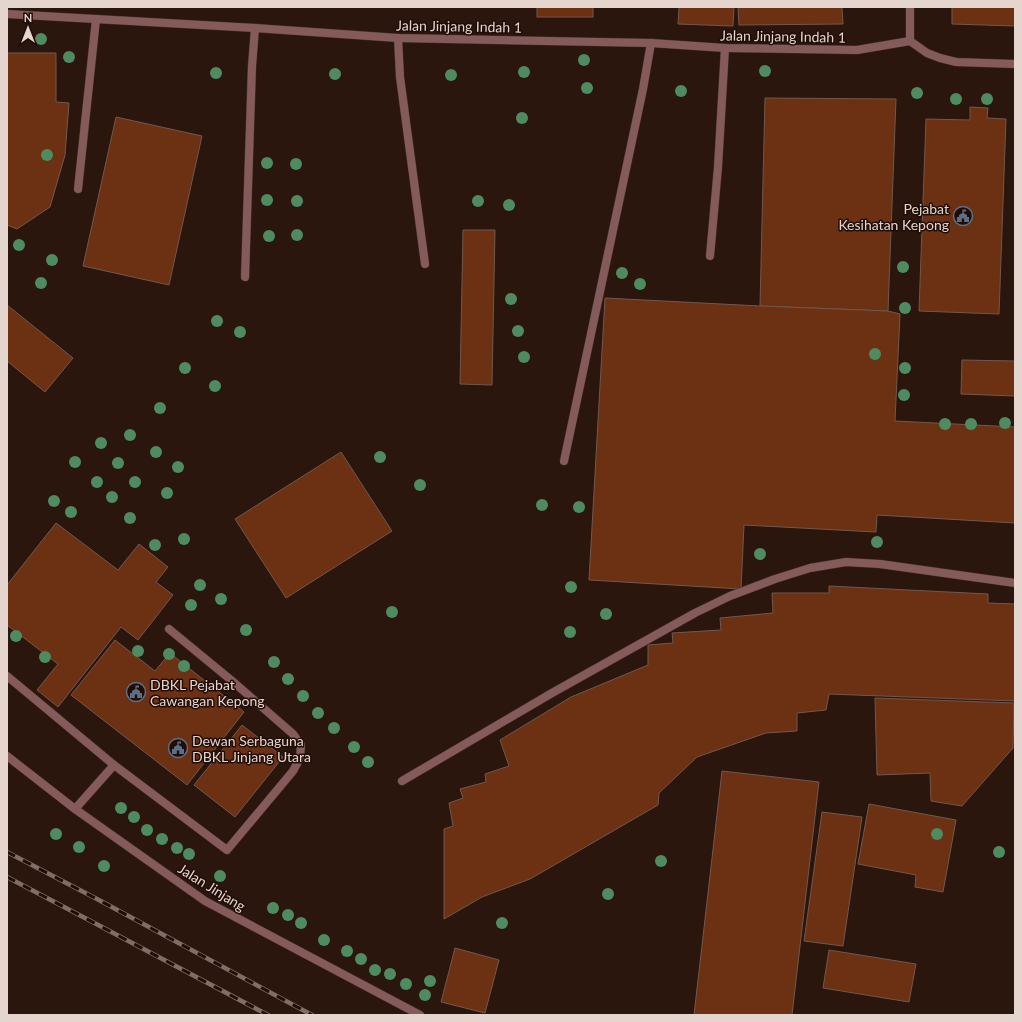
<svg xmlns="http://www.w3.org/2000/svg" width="1022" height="1022" viewBox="0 0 1022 1022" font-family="Lato,sans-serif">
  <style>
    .building { fill: #6c3013; stroke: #71584e }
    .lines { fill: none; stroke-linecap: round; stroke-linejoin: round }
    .service-casing { stroke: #443128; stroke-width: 9 }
    .minor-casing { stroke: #443128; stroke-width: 9 }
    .service { stroke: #845b5a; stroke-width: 8 }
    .minor { stroke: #845b5a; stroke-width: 8 }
    .rail-casing { stroke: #806e66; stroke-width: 4.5 }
    .rail { stroke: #200d05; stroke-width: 3; stroke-dasharray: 9; stroke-linecap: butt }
    .tree { fill: #4e8b61 }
    .labels { text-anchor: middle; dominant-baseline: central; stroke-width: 3; stroke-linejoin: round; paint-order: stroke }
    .street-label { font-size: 14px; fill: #e4d5cf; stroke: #200d05 }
    .poi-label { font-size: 14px; fill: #e4d5cf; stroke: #200d05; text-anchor: start }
  </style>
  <rect width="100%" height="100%" fill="#2a160d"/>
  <!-- building -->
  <g class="building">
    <rect x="537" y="7" width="56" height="10"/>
    <path d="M679 7H734L733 26 678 24Z"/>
    <path d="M738 7H842L843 24 739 25Z"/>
    <path d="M952 7H1015V26L952 24Z"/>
    <path d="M7 53H56V102L69 103 65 155 50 207 17 229 7 225Z"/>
    <path d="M765 98 896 99 888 311 760 306Z"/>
    <path d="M970 107 988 108 987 118 1006 119 999 314 919 311 926 119 970 120Z"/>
    <path d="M116 117 202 136 169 285 83 266Z"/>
    <path d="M463 230H495L492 385 460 384Z"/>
    <path d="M605 298 760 306 888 311 900 314 895 421 1015 427V523L877 515 876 532 744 525 741 589 589 580Z"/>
    <path d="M7 305 73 358 45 392 7 361Z"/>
    <path d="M962 360 1015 361V396L961 394Z"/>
    <path d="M341 452 392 531 286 598 235 519Z"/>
    <path d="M56 523 118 570 139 544 168 567 156 582 173 595 138 640 121 627 58 707 37 690 58 664 7 625V585Z"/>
    <path d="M829 586 988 594V603L1015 604V701L829 694 826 710 797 713V731L766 733 697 757 659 793 658 805 530 879 482 897 444 919V829L453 826 449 803 463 798 460 789 486 782 485 774 509 766 500 740 571 697 648 665V645L673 643 672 633 721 630 720 618 773 613 772 593H829Z"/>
    <path d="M115 640 155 671 170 653 244 712 187 785 71 695Z"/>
    <path d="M875 698 1014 703 1013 748 962 806 931 801 930 773 877 775Z"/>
    <path d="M242 725 283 757 235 817 194 785Z"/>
    <path d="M722 771 819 782 792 1015H694Z"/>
    <path d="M869 804 956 820 943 892 915 887 916 875 858 864Z"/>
    <path d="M822 812 862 817 843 946 804 941Z"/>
    <path d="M455 948 499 960 485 1013 441 1002Z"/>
    <path d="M829 950 916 964 909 1002 823 988Z"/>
  </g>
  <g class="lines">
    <!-- service casing -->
    <g class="service-casing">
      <g id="service">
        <path d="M398 38 400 77 425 264"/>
        <path d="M78 189 96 19"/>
        <path d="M710 256 718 167 725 48"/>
        <path d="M245 277 252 66 255 28"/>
        <path d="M564 461 643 89 651 43"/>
        <path d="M7 676 114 765 227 850 293 771 300 758 301 745 293 734 231 680 169 629"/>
        <path d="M402 781 552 693 695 613 730 596 775 579 810 568 846 562 880 564 1015 583"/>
        <path d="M75 809 114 765"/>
      </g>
    </g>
    <!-- minor casing -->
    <g class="minor-casing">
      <g id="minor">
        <path d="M7 14 255 28 398 38 651 43 725 48 857 50 910 41"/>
        <path d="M910 41 927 53 940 58 956 62 1015 64"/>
        <path d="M910 41V7"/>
        <path d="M7 756 75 809 205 901 420 1015"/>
      </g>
    </g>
    <!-- service -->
    <use href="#service" class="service"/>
    <!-- minor -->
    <use href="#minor" class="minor"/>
    <!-- rail casing -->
    <g class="rail-casing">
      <g id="rail">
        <path d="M7 852 97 899 312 1015"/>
        <path d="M7 877 85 918 268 1015"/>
      </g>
    </g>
    <!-- rail -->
    <use href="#rail" class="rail"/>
  </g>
  <!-- trees -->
  <g class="tree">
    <circle cx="41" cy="39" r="6"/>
    <circle cx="69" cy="57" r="6"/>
    <circle cx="584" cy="60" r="6"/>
    <circle cx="765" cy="71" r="6"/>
    <circle cx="524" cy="72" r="6"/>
    <circle cx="216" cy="73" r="6"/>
    <circle cx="335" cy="74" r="6"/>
    <circle cx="451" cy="75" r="6"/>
    <circle cx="587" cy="88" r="6"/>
    <circle cx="681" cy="91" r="6"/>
    <circle cx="917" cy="93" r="6"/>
    <circle cx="956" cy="99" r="6"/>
    <circle cx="987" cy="99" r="6"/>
    <circle cx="522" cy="118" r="6"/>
    <circle cx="47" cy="155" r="6"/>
    <circle cx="267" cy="163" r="6"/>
    <circle cx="296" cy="164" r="6"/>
    <circle cx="267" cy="200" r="6"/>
    <circle cx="297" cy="201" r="6"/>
    <circle cx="478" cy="201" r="6"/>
    <circle cx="509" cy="205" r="6"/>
    <circle cx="297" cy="235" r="6"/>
    <circle cx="269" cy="236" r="6"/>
    <circle cx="19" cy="245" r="6"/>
    <circle cx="52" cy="260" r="6"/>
    <circle cx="903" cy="267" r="6"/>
    <circle cx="622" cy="273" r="6"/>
    <circle cx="41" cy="283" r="6"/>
    <circle cx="640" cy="284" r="6"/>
    <circle cx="511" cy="299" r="6"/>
    <circle cx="905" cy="308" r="6"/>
    <circle cx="217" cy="321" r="6"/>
    <circle cx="518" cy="331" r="6"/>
    <circle cx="240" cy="332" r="6"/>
    <circle cx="875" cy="354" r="6"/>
    <circle cx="524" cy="357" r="6"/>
    <circle cx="185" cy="368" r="6"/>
    <circle cx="905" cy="368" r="6"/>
    <circle cx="215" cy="386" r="6"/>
    <circle cx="904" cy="395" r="6"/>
    <circle cx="160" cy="408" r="6"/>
    <circle cx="1005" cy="423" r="6"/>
    <circle cx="945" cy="424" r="6"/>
    <circle cx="971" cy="424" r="6"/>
    <circle cx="130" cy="435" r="6"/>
    <circle cx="101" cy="443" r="6"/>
    <circle cx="156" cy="452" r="6"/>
    <circle cx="380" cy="457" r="6"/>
    <circle cx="75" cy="462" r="6"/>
    <circle cx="118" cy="463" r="6"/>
    <circle cx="178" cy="467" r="6"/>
    <circle cx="97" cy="482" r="6"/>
    <circle cx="135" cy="482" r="6"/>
    <circle cx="420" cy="485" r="6"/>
    <circle cx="167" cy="493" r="6"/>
    <circle cx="112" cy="497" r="6"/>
    <circle cx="54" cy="501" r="6"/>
    <circle cx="542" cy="505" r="6"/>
    <circle cx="579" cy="507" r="6"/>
    <circle cx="71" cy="512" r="6"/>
    <circle cx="130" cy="518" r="6"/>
    <circle cx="184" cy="539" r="6"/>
    <circle cx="877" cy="542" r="6"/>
    <circle cx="155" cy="545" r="6"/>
    <circle cx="760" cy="554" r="6"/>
    <circle cx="200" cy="585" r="6"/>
    <circle cx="571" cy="587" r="6"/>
    <circle cx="221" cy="599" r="6"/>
    <circle cx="191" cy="605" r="6"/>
    <circle cx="392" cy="612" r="6"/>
    <circle cx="606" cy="614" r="6"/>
    <circle cx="246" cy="630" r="6"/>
    <circle cx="570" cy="632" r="6"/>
    <circle cx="16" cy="636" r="6"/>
    <circle cx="138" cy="651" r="6"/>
    <circle cx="169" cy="654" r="6"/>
    <circle cx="45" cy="657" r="6"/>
    <circle cx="274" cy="662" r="6"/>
    <circle cx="184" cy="666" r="6"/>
    <circle cx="288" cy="679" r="6"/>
    <circle cx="303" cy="696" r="6"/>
    <circle cx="318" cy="713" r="6"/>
    <circle cx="334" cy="728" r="6"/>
    <circle cx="354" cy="747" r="6"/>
    <circle cx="368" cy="762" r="6"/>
    <circle cx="121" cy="808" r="6"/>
    <circle cx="134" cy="817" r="6"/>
    <circle cx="147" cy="830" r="6"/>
    <circle cx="56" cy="834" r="6"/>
    <circle cx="937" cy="834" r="6"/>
    <circle cx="162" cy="839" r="6"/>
    <circle cx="79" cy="847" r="6"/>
    <circle cx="177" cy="848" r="6"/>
    <circle cx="999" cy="852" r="6"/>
    <circle cx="189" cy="854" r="6"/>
    <circle cx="661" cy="861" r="6"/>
    <circle cx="104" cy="866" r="6"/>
    <circle cx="220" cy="876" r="6"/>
    <circle cx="608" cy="894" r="6"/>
    <circle cx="273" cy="908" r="6"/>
    <circle cx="288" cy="915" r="6"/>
    <circle cx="301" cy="923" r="6"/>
    <circle cx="502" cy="923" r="6"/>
    <circle cx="324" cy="940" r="6"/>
    <circle cx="347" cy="951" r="6"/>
    <circle cx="361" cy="959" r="6"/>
    <circle cx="375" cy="970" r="6"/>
    <circle cx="390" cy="974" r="6"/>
    <circle cx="430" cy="981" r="6"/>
    <circle cx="406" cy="984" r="6"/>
    <circle cx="425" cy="995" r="6"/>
  </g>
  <!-- icons -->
  <defs>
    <g id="civic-ring" transform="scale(1)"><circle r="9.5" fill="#200d05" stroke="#5c6f8a" stroke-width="1.5"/><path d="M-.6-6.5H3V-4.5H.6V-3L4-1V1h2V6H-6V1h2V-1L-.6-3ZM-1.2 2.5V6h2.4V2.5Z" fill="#5c6f8a"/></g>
  </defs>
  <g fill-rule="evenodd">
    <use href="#civic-ring" x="963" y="216"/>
    <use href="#civic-ring" x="136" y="692"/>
    <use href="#civic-ring" x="178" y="748"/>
  </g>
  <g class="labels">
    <!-- street labels -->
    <g class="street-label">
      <text transform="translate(459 26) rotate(1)">Jalan Jinjang Indah 1</text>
      <text transform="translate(783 36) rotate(1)">Jalan Jinjang Indah 1</text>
      <text transform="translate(212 887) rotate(32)">Jalan Jinjang</text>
    </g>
    <!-- poi labels -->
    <g class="poi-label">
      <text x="949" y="208" text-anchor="end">Pejabat<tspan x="949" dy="16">Kesihatan Kepong</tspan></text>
      <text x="150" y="684">DBKL Pejabat<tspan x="150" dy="16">Cawangan Kepong</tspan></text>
      <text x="192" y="740">Dewan Serbaguna<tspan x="192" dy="16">DBKL Jinjang Utara</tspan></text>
    </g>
  </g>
  <!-- border -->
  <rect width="1022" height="1022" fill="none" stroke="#e4d5cf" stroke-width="16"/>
  <!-- north arrow -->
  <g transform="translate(28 28)" stroke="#200d05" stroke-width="3" paint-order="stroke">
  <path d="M0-3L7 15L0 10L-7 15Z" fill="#e4d5cf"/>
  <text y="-6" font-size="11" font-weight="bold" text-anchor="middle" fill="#e4d5cf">N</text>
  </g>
</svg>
